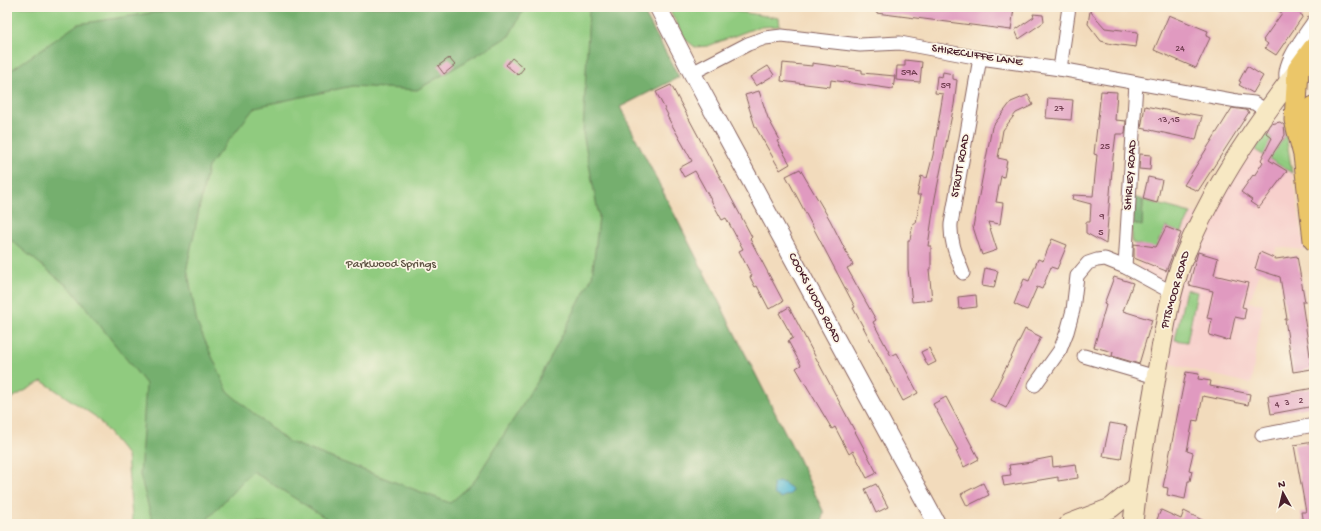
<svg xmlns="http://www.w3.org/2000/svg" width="1321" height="531" viewBox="0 0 1321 531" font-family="'Gochi Hand',sans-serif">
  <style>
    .built { fill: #f7d0cc }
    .green { fill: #90cb7f; stroke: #6d7555 }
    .forest { fill: #74af6e; stroke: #5f674c }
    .water { fill: #53b7d2; stroke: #4e6b7e }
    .building { fill: #e09ac0 }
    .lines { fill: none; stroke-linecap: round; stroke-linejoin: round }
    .minor-casing { stroke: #85615e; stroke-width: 15 }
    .tertiary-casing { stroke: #85615e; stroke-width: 19 }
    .secondary-casing { stroke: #85615e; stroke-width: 21 }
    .primary-casing { stroke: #85615e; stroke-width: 23 }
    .minor { stroke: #fff; stroke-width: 13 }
    .tertiary { stroke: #fff; stroke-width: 17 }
    .secondary { stroke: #f7e8c3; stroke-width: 19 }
    .primary { stroke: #ebc669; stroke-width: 21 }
    .labels { text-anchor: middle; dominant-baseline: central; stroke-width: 3.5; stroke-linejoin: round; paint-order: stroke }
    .number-label { font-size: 10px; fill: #703e50 }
    .street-label { font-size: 12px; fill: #4a1f2b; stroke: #fcf5e5 }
    .park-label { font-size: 12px; fill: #5f5344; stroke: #fcf5e5 }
  </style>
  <rect width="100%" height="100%" fill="#fcf5e5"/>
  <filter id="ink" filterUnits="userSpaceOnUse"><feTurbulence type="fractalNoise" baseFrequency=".025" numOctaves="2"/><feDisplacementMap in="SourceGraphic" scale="8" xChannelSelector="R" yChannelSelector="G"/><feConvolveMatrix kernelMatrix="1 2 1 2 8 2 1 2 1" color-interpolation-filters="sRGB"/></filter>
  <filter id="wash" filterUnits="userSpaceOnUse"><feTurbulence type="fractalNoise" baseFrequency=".012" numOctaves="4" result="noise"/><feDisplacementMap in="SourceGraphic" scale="16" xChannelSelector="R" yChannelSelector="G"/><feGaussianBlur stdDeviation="0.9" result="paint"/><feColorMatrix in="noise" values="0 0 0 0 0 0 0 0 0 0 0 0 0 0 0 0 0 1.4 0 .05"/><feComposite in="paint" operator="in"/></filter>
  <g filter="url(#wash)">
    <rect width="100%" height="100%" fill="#f2dbbc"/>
    <!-- built -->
    <path class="built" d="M1245 142 1255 150 1292 173 1305 250 1277 247 1269 273 1261 271 1249 302 1263 304 1251 384 1159 361 1173 293 1136 273 1144 251 1140 250 1142 226 1129 196 1202 215Z"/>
    <!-- green -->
    <g class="green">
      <path d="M7 7H641L679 77 620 107 796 454 823 511 822 524H134L132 518 127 455 96 417 42 381 7 401Z"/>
      <path d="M668 7H708L779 18 780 26 758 27 708 46 695 47 685 39Z"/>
      <path d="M1285 129 1292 173 1255 150 1266 133 1272 138 1268 145 1276 150 1285 135 1282 133Z"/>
      <path d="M1143 200 1191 213 1181 233 1166 227 1163 233 1167 240 1160 238 1155 250H1140L1141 245 1132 243V223L1142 225Z"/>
      <path d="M1186 289 1197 292 1187 342 1175 340Z"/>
    </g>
    <!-- forest -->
    <g class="forest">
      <path d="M190 7H525L509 36 417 90 352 86 255 107 208 167 187 267 197 323 228 392 287 441 450 503 473 483 541 376 592 277 599 217 583 133 589 10 592 7H641L679 77 620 107 796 454 823 511 822 524H335L252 471 203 524H153L140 475 146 384 72 290 7 237V73L78 24Z"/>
      <path d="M1134 197 1143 200 1142 226 1132 223Z"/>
    </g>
    <!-- water -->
    <path class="water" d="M778 482 784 483 791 488 792 492 790 494 780 498 774 494 773 484Z"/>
    <g id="blocks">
      <!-- building -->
      <g class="building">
        <path d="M876 7H1005L1014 8 1011 30 876 13Z"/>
        <path d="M1271 7H1290L1303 16 1276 55 1265 48 1268 44 1263 40 1282 13Z"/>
        <path d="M1090 11 1105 28 1138 32 1136 47 1112 44 1101 41 1088 24Z"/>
        <path d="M1033 14 1043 15 1044 22 1019 39 1015 30 1034 17Z"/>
        <path d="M1169 15 1208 31 1206 36 1210 38 1196 68 1154 50Z"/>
        <path d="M449 58 455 65 444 74 438 66Z"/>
        <path d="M512 58 524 68 518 75 506 65Z"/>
        <path d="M905 60 922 62 920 82 896 80 897 66H905Z"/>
        <path d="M783 63 812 66V63L862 70V73L895 76 893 89 831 80 830 87 781 81Z"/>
        <path d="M768 66 774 75 756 86 750 77Z"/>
        <path d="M1247 66 1263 76 1253 93 1239 85 1241 82 1239 81Z"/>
        <path d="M943 72 953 74V79L957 80 954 105 935 198 928 246H931V269H929L932 300 912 302 908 269V240H910L913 223H916L921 195H917L921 176 927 178 933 155 943 94 935 93 937 76 942 77Z"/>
        <path d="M671 85 752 237 750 239 783 301 769 309 757 286 755 287 750 277 752 276 739 251 743 249 726 218 722 220 695 171 684 177 679 168 692 161 667 116 668 115 656 92Z"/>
        <path d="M759 91 768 118 780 140 777 141 790 164 780 170 755 126 745 95Z"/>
        <path d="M1101 91 1117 92 1115 120 1126 121 1125 134H1116L1113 157 1106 244 1086 233V222H1090L1091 204 1072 199 1073 195 1093 196 1097 155 1094 154Z"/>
        <path d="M1028 95 1033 105 1016 113 1003 130 998 158 1007 160 1004 177 1001 176 996 202 1003 203 1000 224 988 222 997 250 982 255 973 227 992 127 1011 102Z"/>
        <path d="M1048 98 1073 100 1071 120 1046 118Z"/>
        <path d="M1145 106 1185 114V113L1202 116 1196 140 1141 128Z"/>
        <path d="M1232 108 1246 110 1249 112 1198 191 1184 185Z"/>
        <path d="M1280 122 1284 125 1285 135 1269 160 1287 171 1259 208 1250 202 1252 200 1241 192 1253 175 1254 176 1263 162 1261 160 1272 138 1266 133 1271 124Z"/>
        <path d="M1140 154 1151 155 1150 170 1139 169Z"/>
        <path d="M800 169 830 220 853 265 847 268 876 320 873 322 891 356 897 353 918 393 903 401 853 308 855 307 786 176Z"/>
        <path d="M1148 177 1162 180 1157 203 1143 199Z"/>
        <path d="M1166 227 1181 233 1166 271 1134 258V244L1156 247Z"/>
        <path d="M1052 239 1067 245 1057 269 1051 267 1042 289 1037 287 1027 310 1014 304 1024 279 1029 281 1038 259 1043 261Z"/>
        <path d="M1198 252 1218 258 1214 275 1248 283 1242 307 1246 308 1244 319 1235 317 1230 340 1227 339 1226 340 1209 335 1212 319 1207 318 1213 291 1189 285Z"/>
        <path d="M1260 252 1276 259 1297 256 1305 302H1302L1312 369 1293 372 1285 319H1287L1280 277 1255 269Z"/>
        <path d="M985 268 998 271 994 288 982 286Z"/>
        <path d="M1114 277 1133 283 1123 311 1152 320 1139 364 1112 356 1113 352 1094 347 1106 305 1104 304Z"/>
        <path d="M976 295 977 307 959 309 958 297Z"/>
        <path d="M789 307 877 473 867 478 853 451 849 454 835 427 832 429 796 368 801 365 788 341 793 338 779 313Z"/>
        <path d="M1025 329 1041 337 1006 408 990 400Z"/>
        <path d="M929 348 936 362 928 366 921 352Z"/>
        <path d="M1186 372 1199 374 1198 379 1211 381 1210 386 1250 394 1248 405 1203 396 1198 421 1193 420 1187 451 1193 453 1189 470 1192 471 1190 481H1188L1185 499 1167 495 1168 488 1163 487Z"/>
        <path d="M1314 388V406L1271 414 1268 396Z"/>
        <path d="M946 397 979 459 964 467 956 451 958 450 933 404Z"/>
        <path d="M1110 423 1127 426 1121 459 1103 456Z"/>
        <path d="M1314 442V524H1303L1301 512H1306L1294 445Z"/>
        <path d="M1052 457 1053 467 1076 464 1078 478 1058 481V477L1004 486 1002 476 1011 475 1009 465 1032 462V461Z"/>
        <path d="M983 483 989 495 967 506 961 494Z"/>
        <path d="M876 484 888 507 876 513 865 489Z"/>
        <path d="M1161 510 1181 519 1184 511 1210 524H1155Z"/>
      </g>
    </g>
  </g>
  <g filter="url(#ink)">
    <use href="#blocks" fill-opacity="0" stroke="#85615e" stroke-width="1"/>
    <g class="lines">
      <!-- minor casing -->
      <g class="minor-casing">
        <g id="minor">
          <path d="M1060 69 1069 7"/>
          <path d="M692 73 748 44 765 38 782 36 860 45 900 43 980 58 1060 69 1237 101 1254 103 1267 111"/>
          <path d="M1288 83C1278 67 1305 35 1314 21"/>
          <path d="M1125 267 1136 83"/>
          <path d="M963 273C957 257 950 242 951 224L980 58"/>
          <path d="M1084 356 1156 377"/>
          <path d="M1035 385 1060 350 1067 332 1073 310 1077 276 1088 263 1097 260 1105 259 1125 267 1173 293"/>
          <path d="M1262 435 1314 425"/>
        </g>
      </g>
      <!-- tertiary casing -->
      <g class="tertiary-casing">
        <path id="tertiary" d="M658 7 692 73 937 524"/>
      </g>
      <!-- secondary casing -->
      <g class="secondary-casing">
        <g id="secondary">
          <path d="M1069 524 1111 508 1137 487"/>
          <path d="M1133 524C1137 475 1148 426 1156 377 1163 339 1169 294 1183 259 1211 190 1252 128 1298 70"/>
        </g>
      </g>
      <!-- primary casing -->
      <g class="primary-casing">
        <g id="primary">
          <path d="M1314 48 1298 70 1295 120 1304 155 1314 240"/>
          <path d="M1305 152 1314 107"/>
        </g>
      </g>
      <!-- minor -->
      <use href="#minor" class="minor"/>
      <!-- tertiary -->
      <use href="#tertiary" class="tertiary"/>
      <!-- secondary -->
      <use href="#secondary" class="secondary"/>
      <!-- primary -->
      <use href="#primary" class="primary"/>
    </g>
  </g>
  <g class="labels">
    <!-- number labels -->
    <g class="number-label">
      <text x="1180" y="49">24</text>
      <text x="909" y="73">59A</text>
      <text x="946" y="86">59</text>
      <text x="1059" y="109">27</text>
      <text x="1169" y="120">13,15</text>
      <text x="1105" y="147">25</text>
      <text x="1102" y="217">9</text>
      <text x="1101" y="233">5</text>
      <text x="1301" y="401">2</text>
      <text x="1287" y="403">3</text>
      <text x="1277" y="405">4</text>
    </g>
    <!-- street labels -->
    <g class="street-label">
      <text transform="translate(977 56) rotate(9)">SHIRECLIFFE LANE</text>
      <text transform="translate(961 166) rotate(-80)">STRUTT ROAD</text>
      <text transform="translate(1131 175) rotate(-86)">SHIRLEY ROAD</text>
      <text transform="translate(1176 290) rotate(-74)">PITSMOOR ROAD</text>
      <text transform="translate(814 298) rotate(62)">COOKS WOOD ROAD</text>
    </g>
    <!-- park labels -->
    <g class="park-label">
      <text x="391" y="265">Parkwood Springs</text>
    </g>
  </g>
  <!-- margin -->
  <rect width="1321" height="531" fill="none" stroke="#fcf5e5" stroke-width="24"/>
  <!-- north arrow -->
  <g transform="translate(1283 493) rotate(352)" stroke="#fcf5e5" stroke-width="3" paint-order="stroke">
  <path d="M0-3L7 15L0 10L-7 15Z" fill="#4a1f2b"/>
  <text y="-6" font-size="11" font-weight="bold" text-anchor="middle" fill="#4a1f2b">N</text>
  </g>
</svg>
